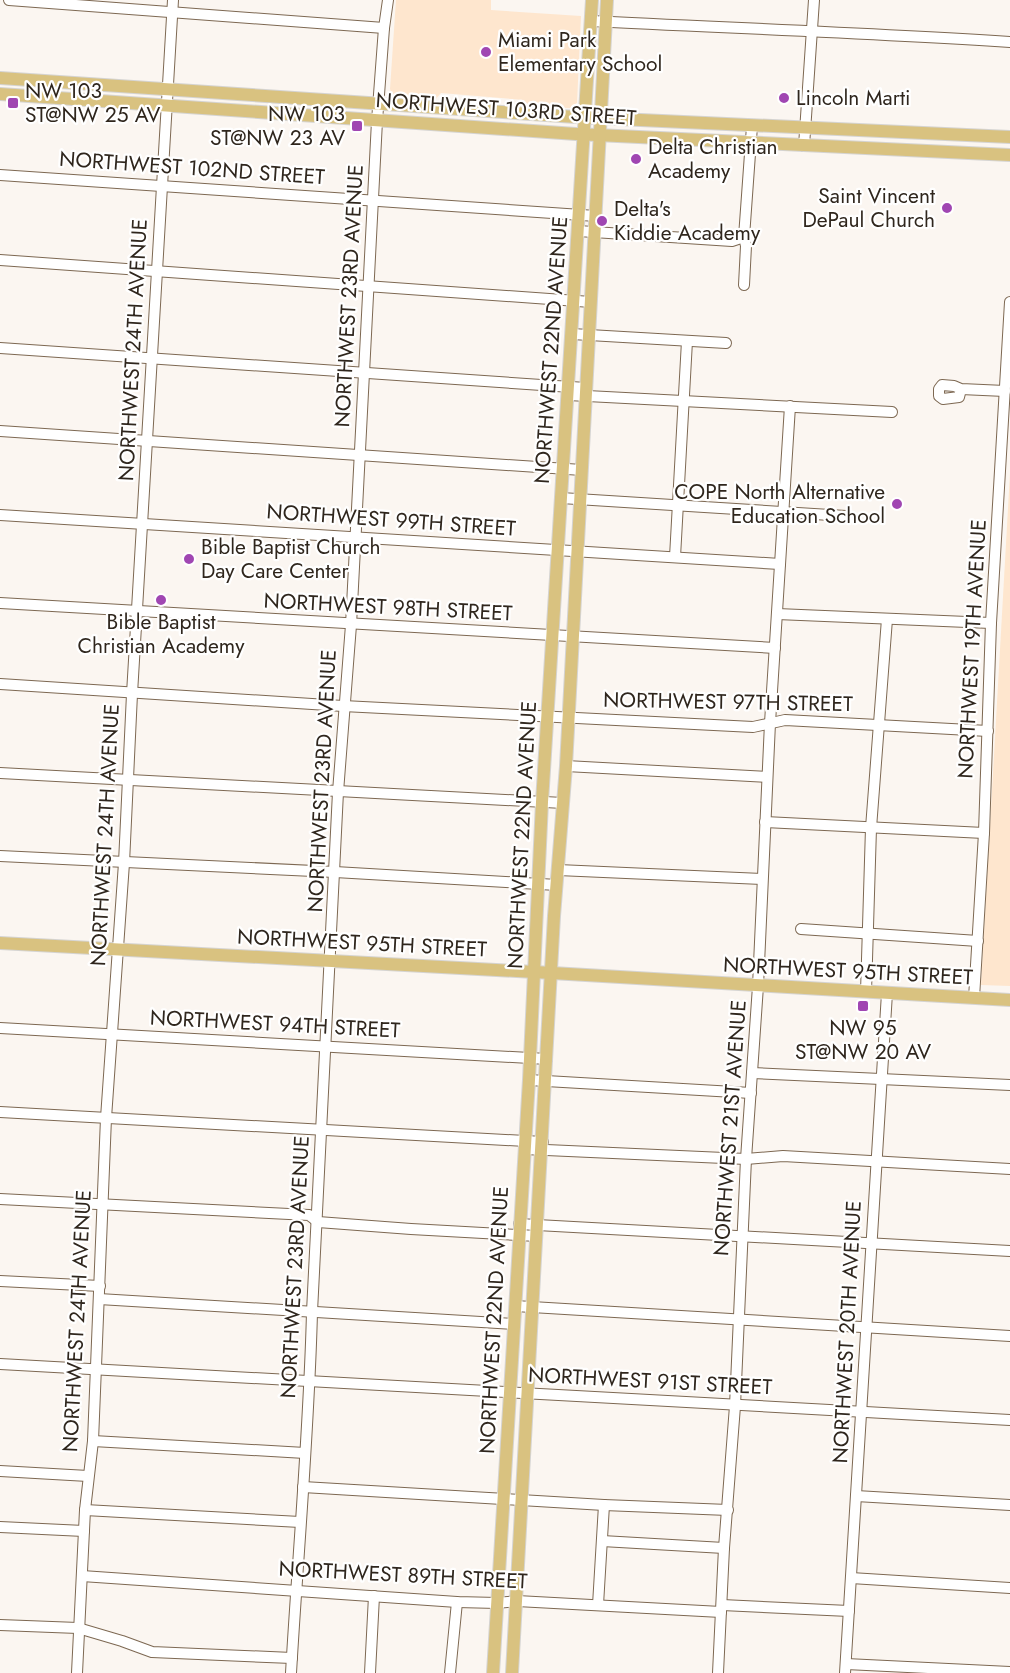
<svg xmlns="http://www.w3.org/2000/svg" width="1010" height="1673" viewBox="0 0 1010 1673" font-family="Jost,sans-serif">
  <style>
    .built { fill: #fee6ce }
    .lines { fill: none; stroke-linecap: round; stroke-linejoin: round }
    .minor-casing { stroke: #7d6852; stroke-width: 12 }
    .major-casing { stroke: #d5d4d2; stroke-width: 14 }
    .minor { stroke: #fff; stroke-width: 10 }
    .major { stroke: #d9c280; stroke-width: 12 }
    .poi-dot { fill: #a046b2; stroke: #fff; stroke-width: 2 }
    .labels { text-anchor: middle; dominant-baseline: central; stroke-width: 4.5; stroke-linejoin: round; paint-order: stroke }
    .poi-label { font-size: 21px; fill: #2f261d; stroke: #fff; text-anchor: start }
    .street-label { font-size: 21px; fill: #2f261d; stroke: #fff }
  </style>
  <rect width="100%" height="100%" fill="#fbf6f1"/>
  <!-- built -->
  <g class="built">
    <path d="M396 0H491V10L581 16 577 103 570 108 529 107 524 100 441 93 435 100 395 97 392 95 390 89Z"/>
    <path d="M1010 473V986L981 985Z"/>
  </g>
  <g class="lines">
    <!-- minor casing -->
    <g class="minor-casing">
      <g id="minor">
        <path d="M9 0 384 28"/>
        <path d="M590 21C730 28 870 33 1010 42"/>
        <path d="M804 146 814 0"/>
        <path d="M0 175 596 216"/>
        <path d="M578 231 732 241 744 237"/>
        <path d="M0 260 591 302"/>
        <path d="M744 285 746 246 744 237 752 126"/>
        <path d="M572 334 726 343"/>
        <path d="M0 348 586 388"/>
        <path d="M961 389 959 397 943 399 939 396V389L942 385 954 386 961 389 1005 391"/>
        <path d="M568 395 892 412"/>
        <path d="M0 431 582 470"/>
        <path d="M561 498 846 516"/>
        <path d="M0 515 780 564"/>
        <path d="M675 557 687 341"/>
        <path d="M0 603 775 648"/>
        <path d="M777 614 991 623"/>
        <path d="M0 684 343 706 753 727 785 720 988 731"/>
        <path d="M566 766 767 777"/>
        <path d="M0 773 563 803"/>
        <path d="M765 822 984 833"/>
        <path d="M0 856 335 872 557 885"/>
        <path d="M558 870 762 879"/>
        <path d="M801 929 978 941"/>
        <path d="M866 992 871 828 887 619"/>
        <path d="M974 998 984 833 991 623 1010 302"/>
        <path d="M0 1028 547 1059"/>
        <path d="M752 1073 1010 1085"/>
        <path d="M529 1080 751 1093"/>
        <path d="M0 1112 543 1142"/>
        <path d="M524 1149 746 1159 783 1156 1010 1169"/>
        <path d="M0 1199 309 1215 318 1222 411 1229 537 1236"/>
        <path d="M519 1224 1010 1251"/>
        <path d="M0 1281 100 1286"/>
        <path d="M99 1299 514 1324"/>
        <path d="M515 1306 1010 1336"/>
        <path d="M0 1364 1010 1420"/>
        <path d="M93 1441 305 1453"/>
        <path d="M0 1471 88 1476"/>
        <path d="M303 1487 604 1505 728 1510"/>
        <path d="M856 1496 1010 1505"/>
        <path d="M85 1510 300 1522"/>
        <path d="M0 1527 84 1531"/>
        <path d="M602 1541 724 1548"/>
        <path d="M82 1576 457 1602 497 1603 517 1601 721 1612"/>
        <path d="M851 1578 1010 1588"/>
        <path d="M598 1605 604 1505"/>
        <path d="M722 1605 849 1611"/>
        <path d="M0 1625 78 1628 122 1641 152 1652 292 1658"/>
        <path d="M846 1664 1010 1672"/>
        <path d="M77 1673 85 1510 93 1441 106 1118 124 863 132 694 173 0"/>
        <path d="M291 1673C298 1553 309 1432 312 1312L338 792 351 625 377 121 384 28 388 0"/>
        <path d="M370 1673 374 1596"/>
        <path d="M450 1673 457 1602"/>
        <path d="M718 1673 724 1548 735 1406 746 1159 758 986 770 723 790 406"/>
        <path d="M845 1673 887 993"/>
      </g>
    </g>
    <!-- major casing -->
    <g class="major-casing">
      <g id="major">
        <path d="M0 78 576 117 1010 137"/>
        <path d="M0 94 576 134 1010 155"/>
        <path d="M0 943 552 973 1010 1000"/>
        <path d="M493 1673 529 1080 542 802 592 0"/>
        <path d="M512 1673 554 916 566 766 607 0"/>
      </g>
    </g>
    <!-- minor -->
    <use href="#minor" class="minor"/>
    <!-- major -->
    <use href="#major" class="major"/>
  </g>
  <!-- markers -->
  <g class="poi-dot">
    <circle cx="486" cy="52" r="6"/>
    <circle cx="784" cy="98" r="6"/>
    <rect x="7" y="97" width="12" height="12" rx="3"/>
    <rect x="351" y="120" width="12" height="12" rx="3"/>
    <circle cx="636" cy="159" r="6"/>
    <circle cx="947" cy="208" r="6"/>
    <circle cx="602" cy="221" r="6"/>
    <circle cx="897" cy="504" r="6"/>
    <circle cx="189" cy="559" r="6"/>
    <circle cx="161" cy="600" r="6"/>
    <rect x="857" y="1000" width="12" height="12" rx="3"/>
  </g>
  <g class="labels">
    <!-- poi labels -->
    <g class="poi-label">
      <text x="498" y="40">Miami Park<tspan x="498" dy="24">Elementary School</tspan></text>
      <text x="25" y="91">NW 103<tspan x="25" dy="24">ST@NW 25 AV</tspan></text>
      <text x="796" y="98">Lincoln Marti</text>
      <text x="345" y="114" text-anchor="end">NW 103<tspan x="345" dy="24">ST@NW 23 AV</tspan></text>
      <text x="648" y="147">Delta Christian<tspan x="648" dy="24">Academy</tspan></text>
      <text x="935" y="196" text-anchor="end">Saint Vincent<tspan x="935" dy="24">DePaul Church</tspan></text>
      <text x="614" y="209">Delta's<tspan x="614" dy="24">Kiddie Academy</tspan></text>
      <text x="885" y="492" text-anchor="end">COPE North Alternative<tspan x="885" dy="24">Education School</tspan></text>
      <text x="201" y="547">Bible Baptist Church<tspan x="201" dy="24">Day Care Center</tspan></text>
      <text x="161" y="622" text-anchor="middle">Bible Baptist<tspan x="161" dy="24">Christian Academy</tspan></text>
      <text x="863" y="1028" text-anchor="middle">NW 95<tspan x="863" dy="24">ST@NW 20 AV</tspan></text>
    </g>
    <!-- street labels -->
    <g class="street-label">
      <text transform="translate(506 109) rotate(4)">NORTHWEST 103RD STREET</text>
      <text transform="translate(192 168) rotate(4)">NORTHWEST 102ND STREET</text>
      <text transform="translate(349 296) rotate(-87)">NORTHWEST 23RD AVENUE</text>
      <text transform="translate(133 350) rotate(-87)">NORTHWEST 24TH AVENUE</text>
      <text transform="translate(551 350) rotate(-86)">NORTHWEST 22ND AVENUE</text>
      <text transform="translate(391 520) rotate(4)">NORTHWEST 99TH STREET</text>
      <text transform="translate(388 607) rotate(3)">NORTHWEST 98TH STREET</text>
      <text transform="translate(972 649) rotate(-87)">NORTHWEST 19TH AVENUE</text>
      <text transform="translate(728 702) rotate(1)">NORTHWEST 97TH STREET</text>
      <text transform="translate(322 781) rotate(-87)">NORTHWEST 23RD AVENUE</text>
      <text transform="translate(105 835) rotate(-87)">NORTHWEST 24TH AVENUE</text>
      <text transform="translate(522 835) rotate(-87)">NORTHWEST 22ND AVENUE</text>
      <text transform="translate(362 943) rotate(3)">NORTHWEST 95TH STREET</text>
      <text transform="translate(848 971) rotate(3)">NORTHWEST 95TH STREET</text>
      <text transform="translate(275 1024) rotate(3)">NORTHWEST 94TH STREET</text>
      <text transform="translate(730 1128) rotate(-86)">NORTHWEST 21ST AVENUE</text>
      <text transform="translate(295 1267) rotate(-87)">NORTHWEST 23RD AVENUE</text>
      <text transform="translate(494 1320) rotate(-87)">NORTHWEST 22ND AVENUE</text>
      <text transform="translate(77 1321) rotate(-87)">NORTHWEST 24TH AVENUE</text>
      <text transform="translate(847 1332) rotate(-87)">NORTHWEST 20TH AVENUE</text>
      <text transform="translate(650 1381) rotate(3)">NORTHWEST 91ST STREET</text>
      <text transform="translate(403 1575) rotate(3)">NORTHWEST 89TH STREET</text>
    </g>
  </g>
</svg>
